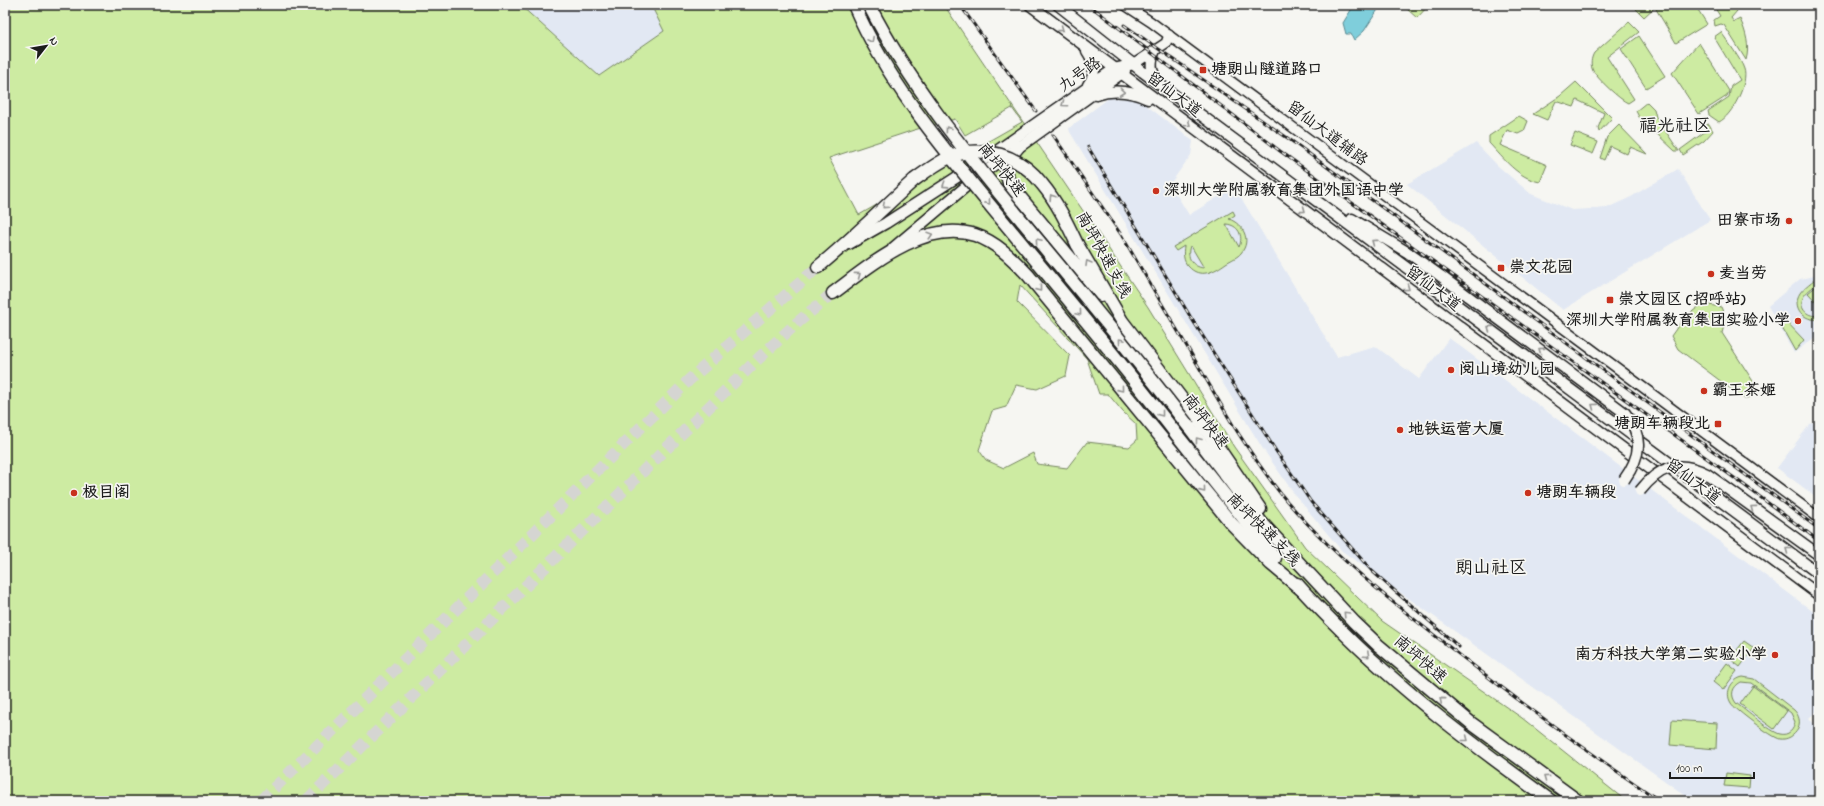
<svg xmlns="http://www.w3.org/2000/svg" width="1824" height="806" viewBox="0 0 1824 806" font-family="'Indie Flower','LXGW WenKai TC',sans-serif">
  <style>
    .built { fill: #e2e8f3 }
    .green { fill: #cdeba2; stroke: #74845f; fill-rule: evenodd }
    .water { fill: #7fcedb; stroke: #57878f }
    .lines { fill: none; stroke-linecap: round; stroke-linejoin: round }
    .highway-tunnel { stroke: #d5d5d2; stroke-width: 12; stroke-dasharray: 12 6; stroke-linecap: butt }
    .secondary-casing { stroke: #1c1c1c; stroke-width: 12 }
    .primary-casing { stroke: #1c1c1c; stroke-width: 13 }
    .highway-casing { stroke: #1c1c1c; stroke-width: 15 }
    .secondary { stroke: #f6f6f2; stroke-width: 9 }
    .primary { stroke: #f6f6f2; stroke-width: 10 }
    .highway { stroke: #f6f6f2; stroke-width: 12 }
    .rail-casing { stroke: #1c1c1c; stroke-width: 3 }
    .rail { stroke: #f6f6f2; stroke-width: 1.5; stroke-dasharray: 4.5; stroke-linecap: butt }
    .primary-bridge-casing { stroke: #1c1c1c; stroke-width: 13; stroke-linecap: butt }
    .highway-bridge-casing { stroke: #1c1c1c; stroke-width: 15; stroke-linecap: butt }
    .primary-bridge { stroke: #f6f6f2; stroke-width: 10 }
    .highway-bridge { stroke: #f6f6f2; stroke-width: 12 }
    .oneway { stroke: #949492 }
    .poi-dot { fill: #c8321e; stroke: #f6f6f2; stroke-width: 1.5 }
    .labels { text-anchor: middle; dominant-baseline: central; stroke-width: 3.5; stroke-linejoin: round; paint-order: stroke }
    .poi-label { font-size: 16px; font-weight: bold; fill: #1c1c1c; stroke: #f6f6f2; text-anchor: start }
    .street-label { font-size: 16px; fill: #1c1c1c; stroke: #f6f6f2 }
    .quarter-label { font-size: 18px; fill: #1c1c1c; stroke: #f6f6f2 }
  </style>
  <rect width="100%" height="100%" fill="#f6f6f2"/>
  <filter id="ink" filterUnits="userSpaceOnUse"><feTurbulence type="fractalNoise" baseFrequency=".025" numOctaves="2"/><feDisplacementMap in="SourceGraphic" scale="8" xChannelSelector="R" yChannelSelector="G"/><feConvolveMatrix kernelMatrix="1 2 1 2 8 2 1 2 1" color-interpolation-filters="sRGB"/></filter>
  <g filter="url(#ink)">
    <!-- built -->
    <g class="built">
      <path d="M520 5H651L665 31 599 76Z"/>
      <path d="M1109 98 1138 99 1193 141 1191 155 1170 184 1189 215 1226 192 1240 196 1337 357 1375 346 1419 379 1449 338 1819 616V709L1809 718 1819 730V801H1693L1342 551 1295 495 1261 446 1070 132 1069 128Z"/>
      <path d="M1476 143 1498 166 1531 194 1572 210 1607 208 1631 197 1678 169 1710 220 1563 310 1407 184Z"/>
      <path d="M1819 272V341L1815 337 1794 353 1768 306 1800 279 1814 276Z"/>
      <path d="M1819 422V499L1777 468 1810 424Z"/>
    </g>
    <!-- green -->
    <g class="green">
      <path d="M5 5H520L599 76 664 31 651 5H944L1148 307 1234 447 1305 547 1382 621 1522 718 1626 801H5ZM1012 108 1022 122 859 215 829 158 914 130 955 119 965 135ZM1020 285 1087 359 1099 394H1108L1123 412 1136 424 1137 440 1129 447 1087 442 1067 468 1037 464 1033 453 1004 468 986 460 979 450 992 411 1006 407 1016 385 1037 389 1066 376 1070 356 1017 302Z"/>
      <path d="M1410 5H1429L1417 18 1407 9Z"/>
      <path d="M1640 5H1657L1644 17 1636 9Z"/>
      <path d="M1660 5H1695L1707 24 1676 43 1656 9Z"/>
      <path d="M1713 5H1735L1737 11 1731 18 1734 22 1740 19C1746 32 1750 47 1746 60L1724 25 1721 24 1715 26 1714 20 1720 16Z"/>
      <path d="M1629 22 1639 32 1607 57 1634 99 1628 103C1620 100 1598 79 1593 71 1590 65 1591 58 1594 53Z"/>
      <path d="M1721 32C1727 41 1741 59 1744 69 1749 82 1732 116 1719 122L1709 115 1708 111 1729 97 1731 86 1740 80 1714 37Z"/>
      <path d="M1639 36 1665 76 1646 88 1621 49Z"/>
      <path d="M1699 43 1729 91 1727 96 1699 114 1672 73Z"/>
      <path d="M1576 82 1612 118 1599 132 1598 128 1604 113 1577 100 1574 107 1556 101 1547 120 1533 114 1560 96Z"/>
      <path d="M1647 102 1654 109 1656 117 1679 151H1675L1639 117 1636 111Z"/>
      <path d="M1519 116 1528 121 1524 131 1518 134 1507 130 1500 145 1547 165 1540 182C1518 178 1504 159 1489 143V136Z"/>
      <path d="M1709 124 1713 131 1704 141 1683 155 1680 150 1706 131 1704 126Z"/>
      <path d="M1619 125 1647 154 1630 147 1627 154 1610 146 1604 160 1600 158 1607 137Z"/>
      <path d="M1575 133 1598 142 1593 154 1570 145Z"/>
      <path d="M1233 211 1235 215 1229 219C1243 224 1252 240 1241 253 1238 257 1231 260 1226 263 1215 271 1200 280 1188 266 1183 261 1183 253 1184 246L1176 251 1173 247ZM1226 224C1238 225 1244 235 1239 247ZM1190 246H1191L1204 268C1192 267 1186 257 1190 246Z"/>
      <path d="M1819 276V282C1814 287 1805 292 1803 298 1798 309 1809 318 1819 315V319C1804 322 1791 307 1800 293 1804 287 1813 281 1819 276Z"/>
      <path d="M1819 284V305L1808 293Z"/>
      <path d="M1702 304 1721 307 1726 319 1722 333 1758 389C1754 396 1751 398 1743 398L1678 349 1671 336 1683 319Z"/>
      <path d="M1784 319 1804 340 1795 351 1781 326Z"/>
      <path d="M1744 641 1754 648 1740 667 1730 659Z"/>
      <path d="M1727 663 1737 671 1723 690 1713 682Z"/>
      <path d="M1743 677 1754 679 1794 710C1799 715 1801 722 1798 729 1794 736 1787 740 1780 739 1773 738 1734 709 1731 703 1724 692 1732 679 1743 677ZM1741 682 1751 683 1791 713 1795 722C1794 730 1788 736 1780 734 1771 732 1745 710 1736 703 1730 695 1732 687 1741 682Z"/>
      <path d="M1753 686 1787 711 1774 729 1740 704Z"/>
      <path d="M1672 720 1717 723 1716 749 1670 745Z"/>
      <path d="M1726 773 1750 776 1749 788 1724 786Z"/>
    </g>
    <!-- water -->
    <path class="water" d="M1354 5H1381L1364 31 1354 40 1351 34H1346L1343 23Z"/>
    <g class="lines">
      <!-- highway-tunnel -->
      <g class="highway-tunnel">
        <path d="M261 801 689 380 818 267"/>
        <path d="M306 801 759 358 798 322 833 293"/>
      </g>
      <!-- secondary casing -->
      <g class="secondary-casing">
        <g id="secondary">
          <path d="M1125 5 1151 22 1819 518"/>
          <path d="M1134 64 1166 43 1169 35"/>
        </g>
      </g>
      <!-- primary casing -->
      <g class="primary-casing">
        <g id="primary">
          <path d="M1030 5 1819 595"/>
          <path d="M1058 5 1143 72 1819 574"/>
          <path d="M1155 50C1150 62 1150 71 1158 81"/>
          <path d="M1087 51C1095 63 1097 73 1088 85"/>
          <path d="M1096 95C1114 89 1131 91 1148 99"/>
          <path d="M1352 219 1407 252 1442 277"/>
          <path d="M849 244 886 223 988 157 1114 69 1134 64"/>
          <path d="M893 248 976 178 1125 71"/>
        </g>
      </g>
      <!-- highway casing -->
      <g class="highway-casing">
        <g id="highway">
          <path d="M1018 147C1007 160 1003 169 1010 185L1101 295"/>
          <path d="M1077 244 1122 321 1211 437 1260 509"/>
          <path d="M818 267C851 240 882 209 914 180"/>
          <path d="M833 293C871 265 924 219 975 235 996 242 1013 259 1028 275L1232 524 1271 564 1302 590"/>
          <path d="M1189 427 1261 522 1354 622 1378 645 1471 723 1578 801"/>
          <path d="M1177 435 1275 558"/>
          <path d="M1297 584C1309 598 1322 611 1335 624 1401 691 1475 746 1551 801"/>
        </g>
      </g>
      <!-- secondary -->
      <use href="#secondary" class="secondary"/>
      <!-- primary -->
      <use href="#primary" class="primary"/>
      <!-- highway -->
      <use href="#highway" class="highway"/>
      <!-- rail casing -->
      <g class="rail-casing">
        <g id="rail">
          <path d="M960 5 1036 111"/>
          <path d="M1089 5 1280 151 1744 485 1819 541"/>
          <path d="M1124 25 1289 139 1819 529"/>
          <path d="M1053 135 1122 236 1233 425C1249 450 1266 476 1285 499 1339 562 1404 612 1470 663 1532 711 1595 757 1660 801"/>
          <path d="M1088 147 1190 316 1276 451 1311 502 1372 571 1459 647"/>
        </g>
      </g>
      <!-- rail -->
      <use href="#rail" class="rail"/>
      <!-- primary-bridge casing -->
      <g class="primary-bridge-casing">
        <g id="primary-bridge">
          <path d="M1442 277 1625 413C1644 437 1641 456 1624 480"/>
          <path d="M1640 491C1659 467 1678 459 1707 474L1819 555"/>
        </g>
      </g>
      <!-- highway-bridge casing -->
      <g class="highway-bridge-casing">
        <g id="highway-bridge">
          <path d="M854 5C889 86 948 154 1003 221 1062 292 1121 362 1177 435"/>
          <path d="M869 5C910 85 966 153 1023 222 1079 289 1135 357 1189 427"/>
          <path d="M914 180C925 172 937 163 950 157 983 144 1020 155 1042 184 1057 202 1067 223 1077 244"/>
        </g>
      </g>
      <!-- primary-bridge -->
      <use href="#primary-bridge" class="primary-bridge"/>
      <!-- highway-bridge -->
      <use href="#highway-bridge" class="highway-bridge"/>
    </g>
    <!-- one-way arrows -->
    <defs><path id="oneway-chevron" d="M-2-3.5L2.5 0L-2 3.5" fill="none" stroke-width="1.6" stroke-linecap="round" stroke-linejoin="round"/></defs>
    <g class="oneway">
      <use href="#oneway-chevron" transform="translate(1061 29) rotate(37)"/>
      <use href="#oneway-chevron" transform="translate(871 40) rotate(63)"/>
      <use href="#oneway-chevron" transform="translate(1122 92) rotate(6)"/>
      <use href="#oneway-chevron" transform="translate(1064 104) rotate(145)"/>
      <use href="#oneway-chevron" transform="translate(1188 124) rotate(37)"/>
      <use href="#oneway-chevron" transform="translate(948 129) rotate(-126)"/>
      <use href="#oneway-chevron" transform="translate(945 185) rotate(147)"/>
      <use href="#oneway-chevron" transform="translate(1052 197) rotate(-122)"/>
      <use href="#oneway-chevron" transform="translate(988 202) rotate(50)"/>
      <use href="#oneway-chevron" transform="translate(885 206) rotate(138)"/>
      <use href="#oneway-chevron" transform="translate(1303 210) rotate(37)"/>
      <use href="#oneway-chevron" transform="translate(930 235) rotate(-17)"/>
      <use href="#oneway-chevron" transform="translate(1038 241) rotate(-130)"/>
      <use href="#oneway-chevron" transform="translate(1374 242) rotate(-143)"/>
      <use href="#oneway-chevron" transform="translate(1088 263) rotate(-120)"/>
      <use href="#oneway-chevron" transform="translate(858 275) rotate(-37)"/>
      <use href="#oneway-chevron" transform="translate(1407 288) rotate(37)"/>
      <use href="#oneway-chevron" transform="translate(1039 289) rotate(51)"/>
      <use href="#oneway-chevron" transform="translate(1079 313) rotate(50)"/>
      <use href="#oneway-chevron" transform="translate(1490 328) rotate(-143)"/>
      <use href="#oneway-chevron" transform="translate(1121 341) rotate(-130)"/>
      <use href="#oneway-chevron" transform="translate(1541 350) rotate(-144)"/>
      <use href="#oneway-chevron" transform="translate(1121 389) rotate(51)"/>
      <use href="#oneway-chevron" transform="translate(1594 406) rotate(-143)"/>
      <use href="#oneway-chevron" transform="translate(1161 414) rotate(52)"/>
      <use href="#oneway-chevron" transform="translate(1198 440) rotate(-127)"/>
      <use href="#oneway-chevron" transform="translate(1203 490) rotate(51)"/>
      <use href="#oneway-chevron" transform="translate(1753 508) rotate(-144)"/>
      <use href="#oneway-chevron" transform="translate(1788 550) rotate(-143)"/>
      <use href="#oneway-chevron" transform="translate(1346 614) rotate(-134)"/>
      <use href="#oneway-chevron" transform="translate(1367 655) rotate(42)"/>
      <use href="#oneway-chevron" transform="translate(1442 700) rotate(-140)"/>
      <use href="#oneway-chevron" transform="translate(1466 739) rotate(38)"/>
      <use href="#oneway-chevron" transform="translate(1546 778) rotate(-144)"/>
    </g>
  </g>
  <!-- markers -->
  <g class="poi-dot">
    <rect x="1199" y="66" width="8" height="8" rx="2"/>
    <circle cx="1156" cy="191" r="4"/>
    <circle cx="1789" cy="221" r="4"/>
    <rect x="1497" y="264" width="8" height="8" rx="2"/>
    <circle cx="1711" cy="274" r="4"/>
    <rect x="1606" y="296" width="8" height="8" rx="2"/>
    <circle cx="1798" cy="321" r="4"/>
    <circle cx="1451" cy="370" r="4"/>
    <circle cx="1704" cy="391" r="4"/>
    <rect x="1714" y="420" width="8" height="8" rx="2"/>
    <circle cx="1400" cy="430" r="4"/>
    <circle cx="74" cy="493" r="4"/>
    <circle cx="1528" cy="493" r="4"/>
    <circle cx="1775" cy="655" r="4"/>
  </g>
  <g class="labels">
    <!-- poi labels -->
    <g class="poi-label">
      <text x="1211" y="70">塘朗山隧道路口</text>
      <text x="1164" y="191">深圳大学附属教育集团外国语中学</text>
      <text x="1781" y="221" text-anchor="end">田寮市场</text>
      <text x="1509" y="268">崇文花园</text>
      <text x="1719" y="274">麦当劳</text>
      <text x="1618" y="300">崇文园区 (招呼站)</text>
      <text x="1790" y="321" text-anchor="end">深圳大学附属教育集团实验小学</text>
      <text x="1459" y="370">阅山境幼儿园</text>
      <text x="1712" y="391">霸王茶姬</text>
      <text x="1710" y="424" text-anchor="end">塘朗车辆段北</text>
      <text x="1408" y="430">地铁运营大厦</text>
      <text x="82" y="493">极目阁</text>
      <text x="1536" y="493">塘朗车辆段</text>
      <text x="1767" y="655" text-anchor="end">南方科技大学第二实验小学</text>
    </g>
    <!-- street labels -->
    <g class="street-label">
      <text transform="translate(1080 75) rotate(-35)">九号路</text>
      <text transform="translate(1174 95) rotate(37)">留仙大道</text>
      <text transform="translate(1327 134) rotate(37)">留仙大道辅路</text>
      <text transform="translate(1001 170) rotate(51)">南坪快速</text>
      <text transform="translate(1103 255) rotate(61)">南坪快速支线</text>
      <text transform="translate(1433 289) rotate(37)">留仙大道</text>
      <text transform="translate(1205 422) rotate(53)">南坪快速</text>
      <text transform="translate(1693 482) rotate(37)">留仙大道</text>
      <text transform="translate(1263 530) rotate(45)">南坪快速支线</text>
      <text transform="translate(1420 660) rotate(41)">南坪快速</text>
    </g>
    <!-- quarter labels -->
    <g class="quarter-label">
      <text x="1675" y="127">福光社区</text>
      <text x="1491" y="569">朗山社区</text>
    </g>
  </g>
  <!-- margin -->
  <rect width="1824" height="806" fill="none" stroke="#f6f6f2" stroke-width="20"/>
  <rect x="10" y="10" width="1804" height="786" fill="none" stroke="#1c1c1c" stroke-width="1.5" filter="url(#ink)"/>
  <!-- north arrow -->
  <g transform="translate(46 46) rotate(59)" stroke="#f6f6f2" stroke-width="3" paint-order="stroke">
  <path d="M0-3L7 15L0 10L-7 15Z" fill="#1c1c1c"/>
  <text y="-6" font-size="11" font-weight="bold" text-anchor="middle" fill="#1c1c1c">N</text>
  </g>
  <!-- scale -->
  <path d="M1670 772v6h84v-6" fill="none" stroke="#1c1c1c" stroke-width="2"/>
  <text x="1676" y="772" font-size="12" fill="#1c1c1c" stroke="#f6f6f2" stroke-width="3" paint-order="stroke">100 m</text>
</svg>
